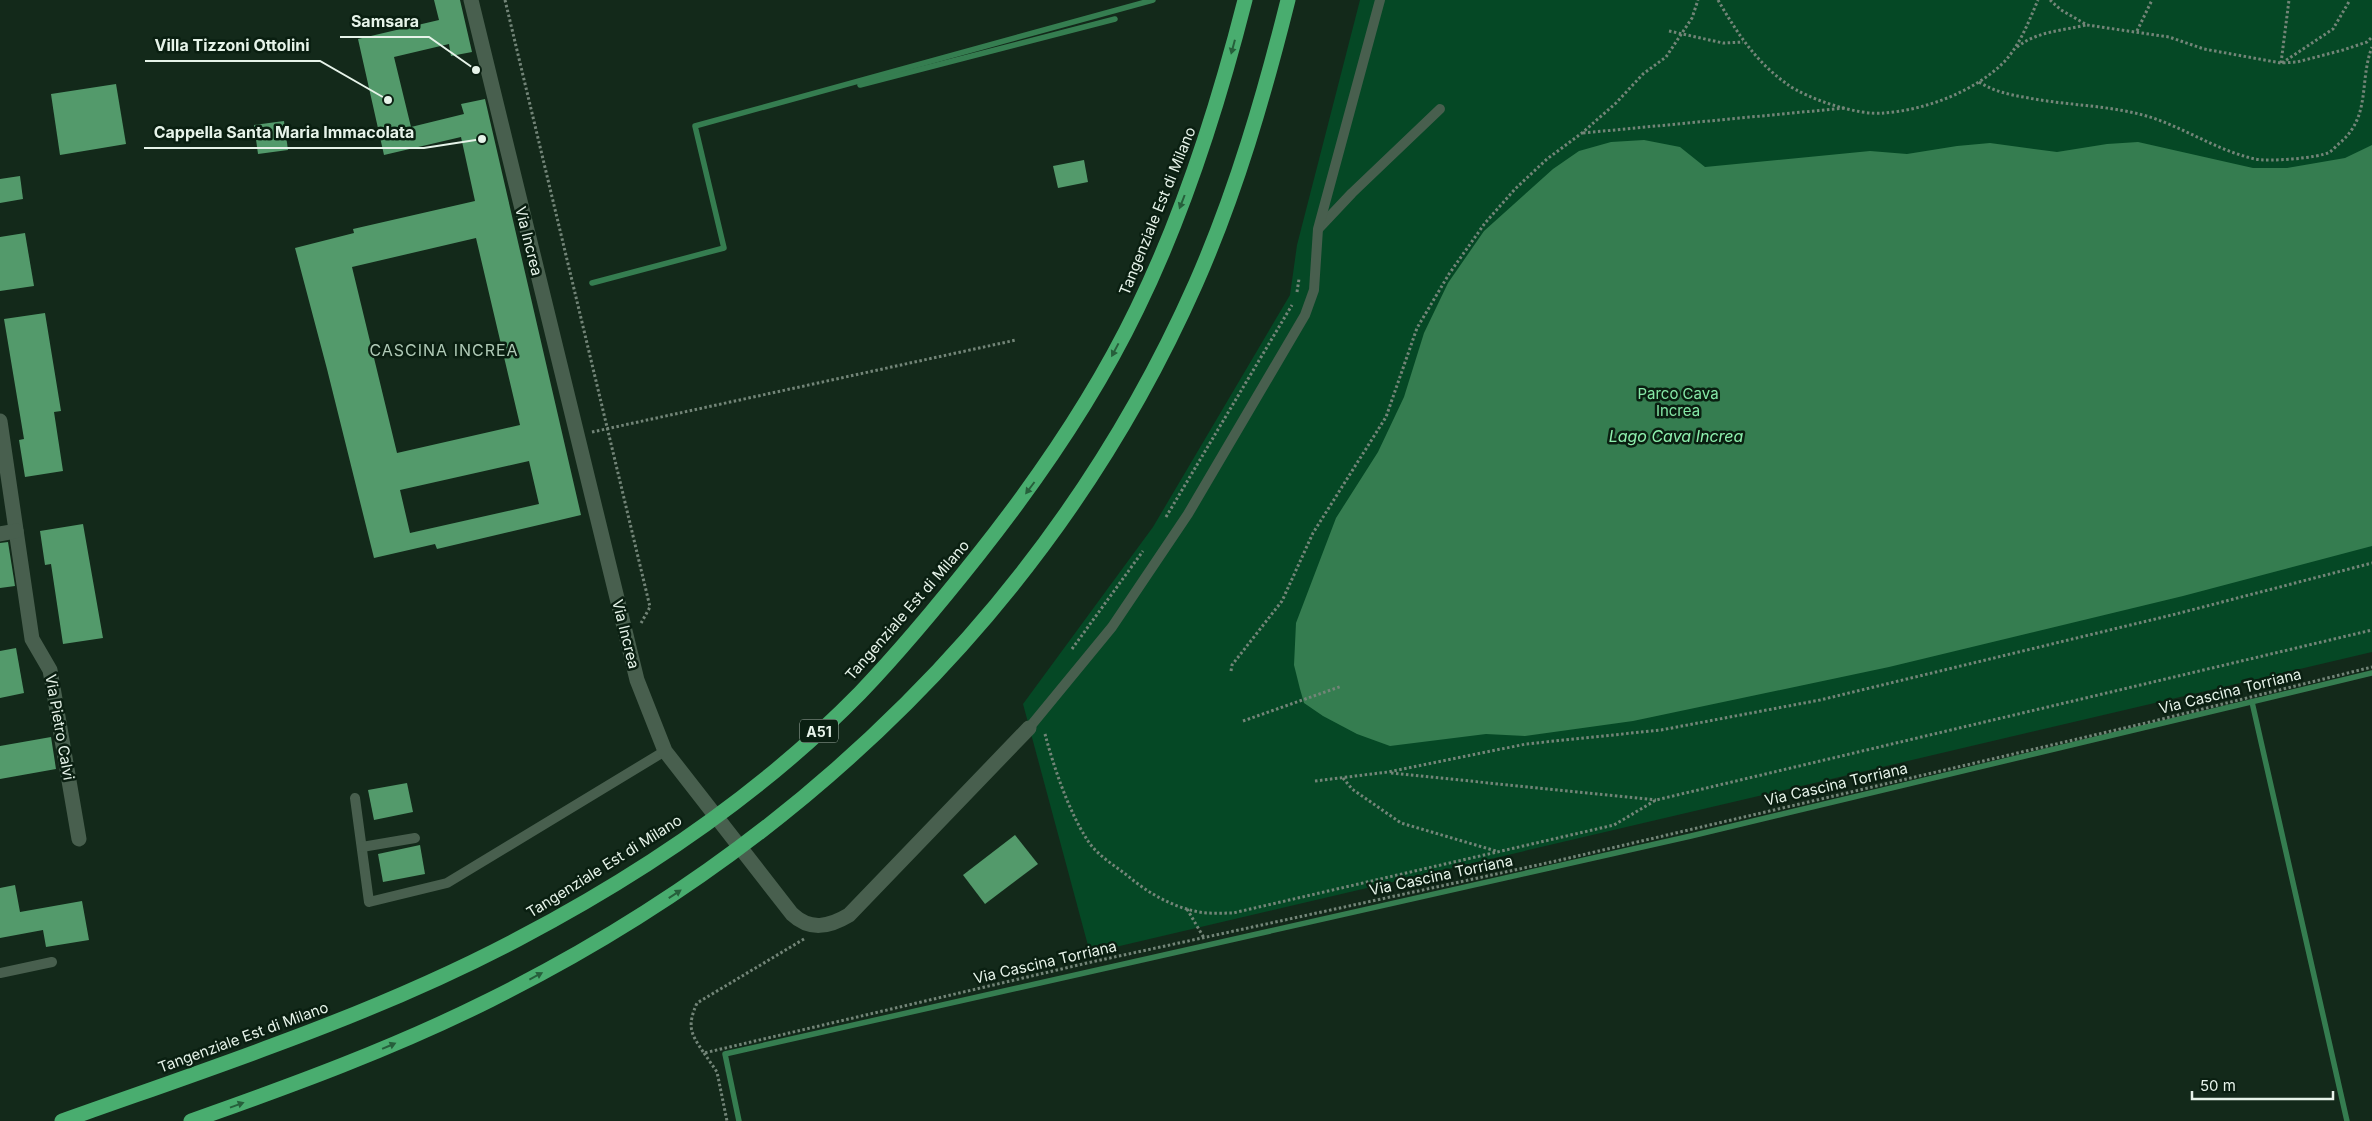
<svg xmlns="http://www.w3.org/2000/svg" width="2372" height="1121" viewBox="0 0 2372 1121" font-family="Inter,sans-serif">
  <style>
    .green { fill: #054825 }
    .water { fill: #357d50 }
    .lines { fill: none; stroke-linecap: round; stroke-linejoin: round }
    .stream { stroke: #357d50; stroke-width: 5.5 }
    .building { fill: #539a6b; fill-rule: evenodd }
    .path { stroke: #738578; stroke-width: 3; stroke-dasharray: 2.5 2.5; stroke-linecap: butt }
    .service { stroke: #485f4e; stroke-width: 10 }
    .minor { stroke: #485f4e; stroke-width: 15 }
    .motorway { stroke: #49ad6f; stroke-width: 15 }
    .oneway { fill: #265f3b }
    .labels { text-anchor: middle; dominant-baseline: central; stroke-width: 5; stroke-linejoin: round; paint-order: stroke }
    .shield { fill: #0a1f11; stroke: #a4b3a8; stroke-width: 1 }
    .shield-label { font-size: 14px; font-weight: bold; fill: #e6f3e9 }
    .street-label { font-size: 15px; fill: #e6f3e9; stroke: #0a1f11 }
    .park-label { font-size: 15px; fill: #86e8a7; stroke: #0a1f11 }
    .neighbourhood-label { font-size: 16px; letter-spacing: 1px; fill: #b0cab7; stroke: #0a1f11 }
    .water-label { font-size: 16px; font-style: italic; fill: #8ff2af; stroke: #0a1f11 }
    .leader { fill: none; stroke: #e6f3e9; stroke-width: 2 }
    .callout-dot { fill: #e6f3e9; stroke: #0a1f11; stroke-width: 2 }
    .callout-label { font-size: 16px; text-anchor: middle; font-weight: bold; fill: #e6f3e9; stroke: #0a1f11; stroke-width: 5; stroke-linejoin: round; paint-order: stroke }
  </style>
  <rect width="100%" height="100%" fill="#13291a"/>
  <!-- green -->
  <path class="green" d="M1360 0H2372V652L1090 953 1023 704 1153 527 1290 295 1297 245Z"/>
  <!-- water -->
  <path class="water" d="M1644 140 1680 147 1705 167 1870 151 1907 154 1957 146 1990 143 2057 152 2107 144 2138 142 2253 168H2287L2345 158 2372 145V546L2183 596 1889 667 1633 721 1525 736 1486 734 1390 746 1357 734 1323 716 1304 703 1300 689 1294 665 1296 623 1336 518 1378 452 1404 397 1424 333 1448 283 1484 231 1553 169 1579 151 1611 142Z"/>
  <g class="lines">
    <!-- stream -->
    <g class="stream">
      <path d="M860 85 1115 19"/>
      <path d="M592 283 724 248 695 126 1153 0"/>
      <path d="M2252 702 2347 1121"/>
      <path d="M739 1121 725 1054 1691 836 2372 673"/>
    </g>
  </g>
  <!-- building -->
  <g class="building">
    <path d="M434 0H460L472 52 451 56 449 44 394 57 411 127 464 114 461 104 485 99 581 515 437 549 435 544 374 558 327 369 295 248 354 233 353 229 475 201 461 137 384 155 358 39 439 20ZM476 238 520 425 397 453 352 267ZM529 461 539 504 410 533 400 490Z"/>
    <path d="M116 84 126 144 60 155 51 94Z"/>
    <path d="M284 121 288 150 258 154 254 125Z"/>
    <path d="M1084 160 1088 182 1058 188 1053 166Z"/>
    <path d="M20 176 23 199 0 203V179Z"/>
    <path d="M25 233 34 286 0 291V237Z"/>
    <path d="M45 313 61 411 54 412 63 471 25 477 19 440 24 439 4 319Z"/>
    <path d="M83 524 103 638 63 644 51 564 45 565 40 531Z"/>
    <path d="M8 542 15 586 0 588V543Z"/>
    <path d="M16 648 24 693 0 698V651Z"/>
    <path d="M51 737 56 769 0 779V746Z"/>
    <path d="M407 783 413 812 374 820 368 790Z"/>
    <path d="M1015 835 1038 864 985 904 963 875Z"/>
    <path d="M420 845 425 874 383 882 378 854Z"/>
    <path d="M15 885 20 912 82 901 89 940 46 947 43 930 0 938V888Z"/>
  </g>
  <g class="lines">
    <!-- path -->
    <g class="path">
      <path d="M505 0 650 607 640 625"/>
      <path d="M1718 0C1737 33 1756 62 1787 84 1807 99 1859 116 1884 113 1924 110 1971 93 2001 65 2019 48 2028 23 2038 0"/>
      <path d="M2050 0 2061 10 2087 25 2169 37 2204 49 2281 63 2297 62 2343 50 2367 42 2372 37"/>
      <path d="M1669 31 1723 43 1743 42"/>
      <path d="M2137 31 2152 0"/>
      <path d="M2017 47C2038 31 2061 31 2086 25"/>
      <path d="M2281 63 2289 0"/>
      <path d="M2282 63 2333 29 2350 0"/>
      <path d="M1979 82C1995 92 2011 95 2029 98 2070 106 2113 105 2153 118 2188 130 2219 151 2255 159 2269 162 2319 158 2330 152 2334 149 2338 144 2342 141 2371 114 2359 81 2372 47"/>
      <path d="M1583 133 1845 108"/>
      <path d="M1297 292 1299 279"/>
      <path d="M592 432 1016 340"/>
      <path d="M1166 517 1292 305"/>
      <path d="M1072 649 1143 551"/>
      <path d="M1231 671 1232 665 1282 601 1313 533 1386 417 1417 328 1449 274 1485 223 1515 189 1547 159 1582 133 1616 103 1643 74 1666 57 1692 18 1698 0"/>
      <path d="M1243 721 1342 686"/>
      <path d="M1045 734C1054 768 1069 812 1088 841 1098 856 1114 865 1128 876 1148 893 1172 907 1199 912 1210 914 1222 913 1233 913L1614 825 1656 800 2372 630"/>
      <path d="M1391 773 1656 800"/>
      <path d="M1343 778 1352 789 1401 823 1496 851"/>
      <path d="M1315 781 1388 772 1526 744 1661 730 1820 700 2176 614 2372 563"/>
      <path d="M1187 909 1204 938"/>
      <path d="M804 939 697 1003C687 1026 690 1033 704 1053L1087 963 1556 861 2150 722 2372 667"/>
      <path d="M704 1053 717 1072 727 1121"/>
    </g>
    <!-- service -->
    <g class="service">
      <path d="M1319 228 1352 193 1440 109"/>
      <path d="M1029 728 1112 627 1188 514 1305 315 1314 290 1318 229 1380 0"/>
      <path d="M355 798 369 902 447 883 665 751"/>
      <path d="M362 847 415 838"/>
      <path d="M0 973 52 962"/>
    </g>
    <!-- minor -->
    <g class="minor">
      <path d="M471 0 637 680 665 751 792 914C810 931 829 927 849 915L1029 728"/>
      <path d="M0 421 32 639 50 670 79 839"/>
      <path d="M0 534 16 531"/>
    </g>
    <!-- motorway -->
    <g class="motorway">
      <path d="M62 1121C216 1066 372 1016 518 939 642 874 762 793 860 693 902 649 940 603 978 555 1039 478 1094 398 1137 309 1185 211 1218 106 1245 0"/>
      <path d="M191 1121C293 1085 394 1048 490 1000 800 846 1055 602 1196 283 1236 192 1264 96 1288 0"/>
    </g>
  </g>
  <!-- one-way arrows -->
  <defs><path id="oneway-solid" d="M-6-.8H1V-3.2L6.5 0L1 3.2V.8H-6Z" transform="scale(1.25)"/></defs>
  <g class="oneway">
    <use href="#oneway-solid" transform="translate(1233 47) rotate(105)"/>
    <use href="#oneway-solid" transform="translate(1182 202) rotate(111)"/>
    <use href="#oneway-solid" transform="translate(1115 350) rotate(118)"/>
    <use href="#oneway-solid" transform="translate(1030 488) rotate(127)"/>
    <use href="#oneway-solid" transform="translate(675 894) rotate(-33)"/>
    <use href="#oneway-solid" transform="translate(536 976) rotate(-28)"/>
    <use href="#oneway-solid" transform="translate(389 1046) rotate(-23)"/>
    <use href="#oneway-solid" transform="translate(237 1105) rotate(-20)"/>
  </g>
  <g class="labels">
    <!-- shield labels -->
    <rect class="shield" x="800" y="719.5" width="38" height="23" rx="4"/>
    <g class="shield-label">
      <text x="819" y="731">A51</text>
    </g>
    <!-- street labels -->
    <g class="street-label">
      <text transform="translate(1157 211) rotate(-68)">Tangenziale Est di Milano</text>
      <text transform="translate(529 241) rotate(76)">Via Increa</text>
      <text transform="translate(907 610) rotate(-49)">Tangenziale Est di Milano</text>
      <text transform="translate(626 634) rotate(76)">Via Increa</text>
      <text transform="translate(2230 691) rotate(-14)">Via Cascina Torriana</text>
      <text transform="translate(60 727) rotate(80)">Via Pietro Calvi</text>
      <text transform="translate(1836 784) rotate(-13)">Via Cascina Torriana</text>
      <text transform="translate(604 866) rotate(-32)">Tangenziale Est di Milano</text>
      <text transform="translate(1441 875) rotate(-12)">Via Cascina Torriana</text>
      <text transform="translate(1045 962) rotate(-13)">Via Cascina Torriana</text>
      <text transform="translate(243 1037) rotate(-20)">Tangenziale Est di Milano</text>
    </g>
    <!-- park labels -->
    <g class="park-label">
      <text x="1678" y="393">Parco Cava<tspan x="1678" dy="17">Increa</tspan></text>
    </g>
    <!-- neighbourhood labels -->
    <g class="neighbourhood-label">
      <text x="444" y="350">CASCINA INCREA</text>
    </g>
    <!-- water labels -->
    <g class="water-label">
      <text x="1676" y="436">Lago Cava Increa</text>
    </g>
  </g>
  <!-- callouts -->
  <path class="leader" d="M476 70L429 37H340M388 100L320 61H145M482 139L424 148H144"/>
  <g class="callout-dot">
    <circle cx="476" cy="70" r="5"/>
    <circle cx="388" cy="100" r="5"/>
    <circle cx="482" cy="139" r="5"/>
  </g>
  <g class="callout-label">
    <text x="385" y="27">Samsara</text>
    <text x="232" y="51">Villa Tizzoni Ottolini</text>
    <text x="284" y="138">Cappella Santa Maria Immacolata</text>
  </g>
  <!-- scale -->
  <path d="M2192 1091v8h141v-8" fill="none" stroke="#e6f3e9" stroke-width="2.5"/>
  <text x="2200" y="1091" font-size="15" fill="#e6f3e9" stroke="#0a1f11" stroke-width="4" paint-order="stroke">50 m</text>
</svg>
